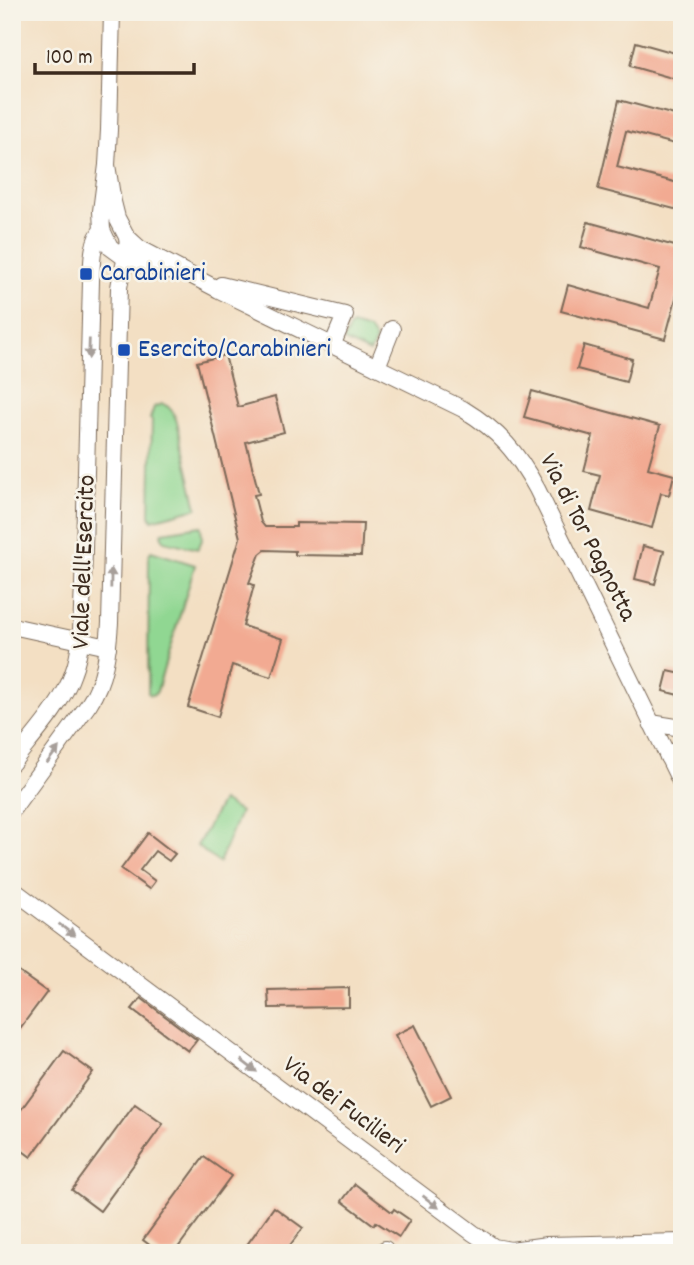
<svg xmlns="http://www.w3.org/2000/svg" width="694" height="1265" viewBox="0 0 694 1265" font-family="Dekko,sans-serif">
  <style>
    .green { fill: #90d792; stroke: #668058; stroke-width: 2 }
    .building { fill: #f2aa92 }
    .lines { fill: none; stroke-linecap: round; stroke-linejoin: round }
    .minor-casing { stroke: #7b6958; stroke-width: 18 }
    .minor { stroke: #fff; stroke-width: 16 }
    .oneway { fill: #a79f9a }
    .transit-dot { fill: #1a4fb4; stroke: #f7f3e8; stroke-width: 2.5 }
    .labels { text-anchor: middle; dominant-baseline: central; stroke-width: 5; stroke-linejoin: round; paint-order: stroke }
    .transit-label { font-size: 26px; fill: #164399; stroke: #f7f3e8; text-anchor: start }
    .street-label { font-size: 26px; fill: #3b2a1e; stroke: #f7f3e8 }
  </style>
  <rect width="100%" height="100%" fill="#f7f3e8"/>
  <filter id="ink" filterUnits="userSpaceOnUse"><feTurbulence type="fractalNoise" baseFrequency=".0143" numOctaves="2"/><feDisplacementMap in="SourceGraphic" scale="14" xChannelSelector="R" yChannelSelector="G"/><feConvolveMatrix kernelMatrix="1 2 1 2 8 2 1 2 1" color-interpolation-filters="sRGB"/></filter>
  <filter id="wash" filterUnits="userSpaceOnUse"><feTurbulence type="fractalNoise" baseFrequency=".00686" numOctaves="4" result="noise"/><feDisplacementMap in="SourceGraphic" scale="28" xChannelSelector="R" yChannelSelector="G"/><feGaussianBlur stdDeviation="1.57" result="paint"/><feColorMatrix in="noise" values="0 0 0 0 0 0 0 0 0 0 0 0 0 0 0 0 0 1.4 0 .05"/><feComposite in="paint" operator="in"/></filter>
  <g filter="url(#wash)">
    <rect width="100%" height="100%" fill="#f3dfc3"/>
    <!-- green -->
    <g class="green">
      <path d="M352 325 369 330 376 340 370 353 344 341 349 328Z"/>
      <path d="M162 404C171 406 174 414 177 422L197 508 152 520 150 515 152 420 150 419 154 407Z"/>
      <path d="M201 526 202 540 198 549 164 541 161 535 163 532Z"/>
      <path d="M151 551 195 565 157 691 155 694 151 695 148 693 149 555Z"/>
      <path d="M222 801 240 812 219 863 197 846Z"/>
    </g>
    <g id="blocks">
      <!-- building -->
      <g class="building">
        <path d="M636 42 682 55V81L630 66Z"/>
        <path d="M619 100 682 117V146L626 131 617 167 682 184V211L598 189Z"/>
        <path d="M588 222 682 248V276L665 339 561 311 568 285 649 308 660 269 581 247Z"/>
        <path d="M584 345 632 359 626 382 577 369Z"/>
        <path d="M225 355 238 407 275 397 284 432 246 442 259 494 254 495 261 522 265 527H296V523L363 524 361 556 295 555V551L265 550 260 554 249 583 254 585 243 626 283 639 271 677 232 665 218 717 188 707 240 538 197 362Z"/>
        <path d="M532 391 660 426 648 468 674 475 669 495 661 493 652 528 591 511 600 475 584 471 593 436 524 417Z"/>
        <path d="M643 546 664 551 655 584 635 579Z"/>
        <path d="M668 671 682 674V696L663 691Z"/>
        <path d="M148 833 175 854 169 861 155 851 140 870 155 881 149 889 121 869Z"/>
        <path d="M12 967 47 992 12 1039Z"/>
        <path d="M349 988V1007L269 1008 268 990Z"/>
        <path d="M141 998 197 1040 188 1051 132 1009Z"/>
        <path d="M415 1025 451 1096 431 1106 395 1035Z"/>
        <path d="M64 1051 93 1072 31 1157 12 1143V1122Z"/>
        <path d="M135 1104 163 1124 100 1211 72 1190Z"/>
        <path d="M204 1157 231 1176 174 1253H160L143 1240Z"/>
        <path d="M355 1184 392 1212 394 1209 410 1220 399 1237 376 1222 374 1225 342 1201Z"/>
        <path d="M274 1207 303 1228 284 1253H241Z"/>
      </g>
    </g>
  </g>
  <g filter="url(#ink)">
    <use href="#blocks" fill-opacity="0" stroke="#7b6958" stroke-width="2"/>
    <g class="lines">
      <!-- minor casing -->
      <g class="minor-casing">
        <g id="minor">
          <path d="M112 12 109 130 107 165 101 211 102 230 110 247 125 258 169 271"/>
          <path d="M107 165 113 202 117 218 127 237 139 248 219 290 463 409C499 431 517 452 537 489L682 785"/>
          <path d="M221 285 345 315 332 346"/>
          <path d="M377 367 392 329"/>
          <path d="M12 626 108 647"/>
          <path d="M651 723 682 728"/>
          <path d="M668 757 682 746"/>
          <path d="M12 763C33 736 62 706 73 673 83 647 81 615 83 587L91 281C92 266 91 241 102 230"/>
          <path d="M12 810 89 704C105 680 108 652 110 623L119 288C121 271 130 253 127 237"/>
          <path d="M12 889 473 1233 494 1247 511 1250 547 1245 682 1242"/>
          <path d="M383 1253 385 1249"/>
        </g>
      </g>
      <!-- minor -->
      <use href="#minor" class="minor"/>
    </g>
    <!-- one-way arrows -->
    <defs><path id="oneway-solid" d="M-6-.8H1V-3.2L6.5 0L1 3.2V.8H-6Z" transform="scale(1.75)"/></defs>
    <g class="oneway">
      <use href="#oneway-solid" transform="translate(89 349) rotate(92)"/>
      <use href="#oneway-solid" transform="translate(111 578) rotate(-89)"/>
      <use href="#oneway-solid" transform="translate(53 755) rotate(-53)"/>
      <use href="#oneway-solid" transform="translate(67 930) rotate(37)"/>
      <use href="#oneway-solid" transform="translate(249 1066) rotate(37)"/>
      <use href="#oneway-solid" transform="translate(431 1202) rotate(37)"/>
    </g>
  </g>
  <!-- markers -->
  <g class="transit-dot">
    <rect x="79" y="267" width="14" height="14" rx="3.5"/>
    <rect x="117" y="343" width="14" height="14" rx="3.5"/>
  </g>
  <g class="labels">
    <!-- transit labels -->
    <g class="transit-label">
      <text x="100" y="274">Carabinieri</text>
      <text x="138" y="350">Esercito/Carabinieri</text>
    </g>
    <!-- street labels -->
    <g class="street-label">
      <text transform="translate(587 538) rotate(63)">Via di Tor Pagnotta</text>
      <text transform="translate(85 562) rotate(-88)">Viale dell'Esercito</text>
      <text transform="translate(343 1106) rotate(37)">Via dei Fucilieri</text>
    </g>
  </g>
  <!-- margin -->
  <rect width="694" height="1265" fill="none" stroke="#f7f3e8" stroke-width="42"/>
  <!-- scale -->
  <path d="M35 63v10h159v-10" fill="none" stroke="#3b2a1e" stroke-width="3.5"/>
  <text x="46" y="63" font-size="21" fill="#3b2a1e" stroke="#f7f3e8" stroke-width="5" paint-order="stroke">100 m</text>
</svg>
